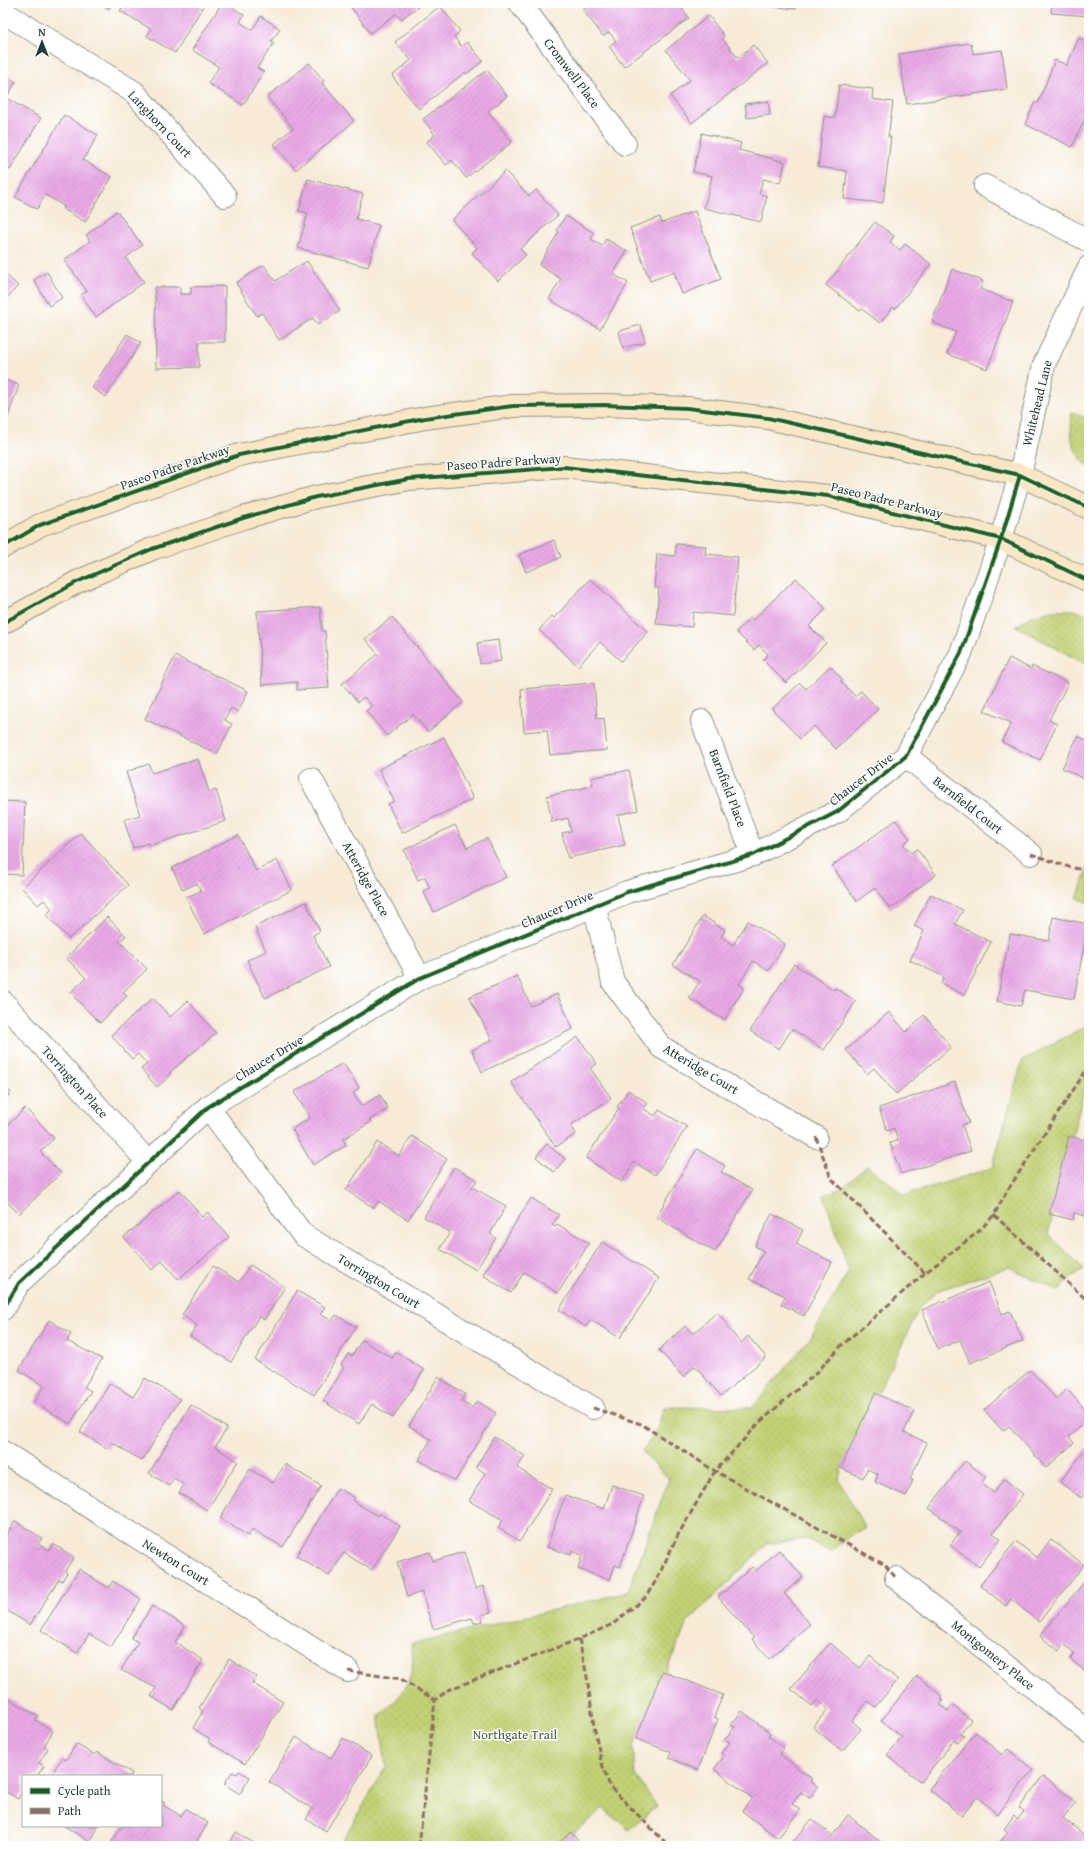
<svg xmlns="http://www.w3.org/2000/svg" width="1092" height="1849" viewBox="0 0 1092 1849" font-family="'Gentium Book Plus',serif">
  <style>
    .grass { fill: url(#grass-dots); stroke: #708754 }
    .building { fill: url(#building-hatch) }
    .lines { fill: none; stroke-linecap: round; stroke-linejoin: round }
    .street-casing { stroke: #8b9486; stroke-width: 24 }
    .secondary-casing { stroke: #8b9486; stroke-width: 24 }
    .street { stroke: #fff; stroke-width: 22 }
    .secondary { stroke: #fbe6c4; stroke-width: 22 }
    .quiet { stroke: #8d6e63; stroke-width: 3; stroke-dasharray: 6 3; stroke-linecap: butt }
    .cycleway-casing { stroke: #fff; stroke-width: 6 }
    .cycleway { stroke: #1b5e20; stroke-width: 4 }
    .labels { text-anchor: middle; dominant-baseline: central; stroke-width: 3; stroke-linejoin: round; paint-order: stroke }
    .street-label { font-size: 13px; fill: #1f3d34; stroke: #fff }
    .park-label { font-size: 13px; fill: #486244; stroke: #fff }
  </style>
  <defs>
    <pattern id="grass-dots" width="8" height="8" patternUnits="userSpaceOnUse"><rect width="8" height="8" fill="#c1d173"/><path d="M2 2h.1M6 6h.1" fill="none" stroke="#a5b464" stroke-width="1.8" stroke-linecap="round"/></pattern>
    <pattern id="building-hatch" width="6" height="6" patternUnits="userSpaceOnUse"><rect width="6" height="6" fill="#e9a9e6"/><path d="M-1 1l2-2M0 6l6-6M5 7l2-2" fill="none" stroke="#c792c6"/></pattern>
  </defs>
  <rect width="100%" height="100%" fill="#fff"/>
  <filter id="ink" filterUnits="userSpaceOnUse"><feTurbulence type="fractalNoise" baseFrequency=".025" numOctaves="2"/><feDisplacementMap in="SourceGraphic" scale="8" xChannelSelector="R" yChannelSelector="G"/><feConvolveMatrix kernelMatrix="1 2 1 2 8 2 1 2 1" color-interpolation-filters="sRGB"/></filter>
  <filter id="wash" filterUnits="userSpaceOnUse"><feTurbulence type="fractalNoise" baseFrequency=".012" numOctaves="4" result="noise"/><feDisplacementMap in="SourceGraphic" scale="16" xChannelSelector="R" yChannelSelector="G"/><feGaussianBlur stdDeviation="0.9" result="paint"/><feColorMatrix in="noise" values="0 0 0 0 0 0 0 0 0 0 0 0 0 0 0 0 0 1.4 0 .05"/><feComposite in="paint" operator="in"/></filter>
  <g filter="url(#wash)">
    <rect width="100%" height="100%" fill="#f7ebd8"/>
    <!-- grass -->
    <g class="grass">
      <path d="M1072 412 1089 420V467C1070 451 1070 435 1072 412Z"/>
      <path d="M1052 610H1074L1089 616V666L1016 626 1032 616Z"/>
      <path d="M1089 857V903L1077 898 1088 868Z"/>
      <path d="M1089 1024V1090H1084L1048 1234 1084 1269 1070 1278 1059 1291 1009 1267 937 1291 920 1307 842 1466 839 1480 865 1528 847 1538 831 1552 807 1539 767 1544 687 1623 633 1747 635 1775 657 1806 629 1830 603 1808 559 1846H339L386 1767 379 1715C404 1696 418 1676 411 1644L628 1592 669 1479 642 1451C655 1437 659 1424 664 1407L752 1408 811 1337 849 1271 824 1195 844 1187 867 1166 905 1195 992 1168 1022 1061Z"/>
    </g>
    <g id="blocks">
      <!-- building -->
      <g class="building">
        <path d="M99 3H113L109 9Z"/>
        <path d="M125 3H205L175 53 147 36 151 29 120 11Z"/>
        <path d="M222 3H226L244 15 240 22 252 30 261 16 280 29 271 41 274 43 257 68 264 72 243 105 208 83 219 67 192 50Z"/>
        <path d="M348 3H423L401 19 396 14 370 33Z"/>
        <path d="M593 3H678L689 18 624 67 609 46 616 41 609 32 603 36 583 10Z"/>
        <path d="M755 3H797L796 9 755 5Z"/>
        <path d="M1052 3H1089V16L1051 13Z"/>
        <path d="M440 6 460 31 454 37 461 46 467 42 483 61 466 74 465 72 419 109 392 76 411 60 395 42Z"/>
        <path d="M709 16 724 36 722 38 738 58 753 45 768 63 692 123 670 96 690 80 666 50Z"/>
        <path d="M1079 38 1089 43V110L1072 147 1025 124 1035 102 1038 103 1055 60 1067 65Z"/>
        <path d="M971 43 973 54 1002 50 1007 89 907 104 899 54Z"/>
        <path d="M309 63 324 81 322 83 354 121 296 170 274 144 293 128 267 97Z"/>
        <path d="M487 70 507 96 488 111 512 142 466 178 452 160 446 165 427 142 435 135 423 119Z"/>
        <path d="M3 74 16 82 6 98 41 118 10 170 3 166Z"/>
        <path d="M839 85 873 89 872 99 893 102 888 137H891L883 203 844 199 847 171 818 167 824 116 835 118Z"/>
        <path d="M768 101 770 115 747 118 745 104Z"/>
        <path d="M64 115 98 135 83 160 112 177 85 222 63 209 65 207 46 195 37 209 15 197Z"/>
        <path d="M702 133 741 143 739 150 785 162 780 183 763 179 759 194 767 196 761 222 704 208 712 176 693 172Z"/>
        <path d="M505 171 529 196 536 190 558 215 520 249 526 255 498 281 472 253 477 248 452 220Z"/>
        <path d="M308 179 363 194 356 219 379 225 368 267 298 248 308 213 299 211Z"/>
        <path d="M117 211 142 245 126 258 144 282 96 317 81 295 87 291 64 260 90 241 86 235Z"/>
        <path d="M695 211 721 279 682 294 674 272 650 281 630 228 660 217 662 223Z"/>
        <path d="M566 216 594 233 591 239 602 246 606 239 627 251 613 274 628 283 600 329 549 299 561 279 539 265 559 232 557 230Z"/>
        <path d="M875 222 894 236 890 242 900 250 905 244 931 264 895 309 893 307 880 323 862 309 860 311 826 285Z"/>
        <path d="M307 261 340 311 318 325 313 318 279 340 262 313 257 316 236 283 264 265 275 281Z"/>
        <path d="M952 269 983 281 980 289 1013 302 987 369 947 354 956 332 932 322Z"/>
        <path d="M3 272 18 286 3 302Z"/>
        <path d="M47 272 62 298 49 306 34 280Z"/>
        <path d="M225 286V342H199V367L156 368 155 287H180V294H191V287Z"/>
        <path d="M641 325 645 342 623 348 619 331Z"/>
        <path d="M127 334 141 343 106 397 92 388Z"/>
        <path d="M3 379 19 385 5 425H3Z"/>
        <path d="M554 540 561 557 526 572 519 555Z"/>
        <path d="M676 544 706 546 705 554 738 557 733 616 693 612 692 627 656 624 659 588H654L657 554 675 556Z"/>
        <path d="M796 578 826 609 809 626 826 643 786 683 763 660 768 654 759 645 754 650 736 632 750 618 753 620Z"/>
        <path d="M590 579 648 632 621 661 600 642 578 666 539 630 552 616 554 618Z"/>
        <path d="M320 607 322 631H325L329 688 297 690V682L262 685 257 611Z"/>
        <path d="M392 617 463 702 428 732 413 714 387 736 366 711 372 706 364 697 358 702 342 684 378 654 365 639Z"/>
        <path d="M498 640 501 661 480 664 477 643Z"/>
        <path d="M175 656 248 691 238 712 231 708 225 720 232 724 217 754 145 719Z"/>
        <path d="M1009 658 1031 669 1032 666 1068 683 1049 720 1057 724 1040 760 1002 742 1011 723 984 711Z"/>
        <path d="M830 666 842 679 841 682 855 696 861 691 878 709 836 749 814 726 800 739 772 709 800 683 806 689Z"/>
        <path d="M594 683 597 719 604 718 607 750 550 755 547 730 524 732 521 689Z"/>
        <path d="M1078 736 1087 741 1089 737V781L1062 768Z"/>
        <path d="M444 737 473 799 402 833 388 804 394 801 379 769Z"/>
        <path d="M198 759 209 792 216 790 226 821 149 846 148 843 133 848 124 820 140 815 126 772 149 764 152 773Z"/>
        <path d="M629 770 638 810 618 815 625 845 568 858 562 833 571 831 568 818 552 822 547 796 593 786 591 778Z"/>
        <path d="M3 801 25 802 22 875 3 874Z"/>
        <path d="M896 820 910 839 903 844 911 853 917 849 936 875 890 909 875 888 857 901 832 866Z"/>
        <path d="M455 825 467 848 487 838 506 877 434 912 423 891 430 888 425 877 418 880 404 850Z"/>
        <path d="M81 833 128 885 69 939 46 915 52 909 44 900 38 905 22 888Z"/>
        <path d="M238 835 256 871 277 860 292 890 204 934 186 897 201 891 197 883 183 890 172 868Z"/>
        <path d="M931 894 963 910 955 924 991 942 964 995 941 983 944 977 910 960 924 931 914 926Z"/>
        <path d="M306 902 320 931 313 935 329 967 265 998 247 960 266 951 255 927Z"/>
        <path d="M703 916 725 930 721 937 733 945 748 921 785 944 768 971 753 961 739 984 744 988 724 1020 689 998 700 981 673 965Z"/>
        <path d="M107 917 126 936 119 941 147 969 123 992 127 996 100 1023 70 993 86 978 66 958Z"/>
        <path d="M1053 917 1088 924 1074 999 1025 990 1021 1006 997 1001 1010 934 1049 941Z"/>
        <path d="M794 964 834 990 835 988 856 1001 824 1050 792 1029 779 1049 750 1031Z"/>
        <path d="M517 976 531 1006 557 994 573 1029 482 1072 472 1050 492 1040 469 997Z"/>
        <path d="M153 998 170 1017 188 1001 216 1033 169 1073 171 1075 157 1087 141 1069 147 1064 138 1054 132 1059 111 1035Z"/>
        <path d="M889 1012 906 1032 924 1015 951 1047 896 1094 874 1068 867 1074 846 1050Z"/>
        <path d="M578 1037 597 1064 590 1068 611 1098 571 1125 576 1134 556 1147 511 1082Z"/>
        <path d="M343 1063 359 1088 353 1093 361 1106 380 1095 388 1109 369 1120 371 1122 343 1139 346 1145 313 1165 292 1129 310 1118 294 1092Z"/>
        <path d="M955 1082 969 1123 962 1125 971 1151 901 1174 890 1143 898 1141 894 1128 887 1131 879 1108Z"/>
        <path d="M3 1084 11 1093 3 1101Z"/>
        <path d="M628 1090 648 1103 644 1109 655 1116 659 1110 687 1127 655 1175 634 1162 622 1182 586 1158 619 1108 617 1107Z"/>
        <path d="M25 1108 54 1138 40 1152 61 1173 19 1214 4 1199 3 1201V1130Z"/>
        <path d="M412 1136 447 1159 408 1220 378 1201 374 1208 346 1190 377 1142 399 1156Z"/>
        <path d="M1069 1136 1089 1141V1224L1085 1223 1086 1216 1074 1213 1073 1220 1049 1214Z"/>
        <path d="M547 1144 565 1159 554 1172 536 1157Z"/>
        <path d="M697 1149 725 1166 721 1172 752 1190 715 1252 656 1217Z"/>
        <path d="M454 1167 477 1180 472 1187 506 1206 490 1234 496 1238 476 1270 440 1249 450 1232 424 1217Z"/>
        <path d="M180 1190 202 1217 208 1212 229 1237 178 1279 162 1261 152 1270 124 1237Z"/>
        <path d="M531 1198 559 1215 552 1225 555 1227 557 1224 589 1243 558 1293 524 1272 511 1293 483 1275Z"/>
        <path d="M772 1214 803 1230 796 1244 832 1262 804 1316 781 1304 785 1296 749 1279 764 1251 755 1246Z"/>
        <path d="M602 1242 659 1278 620 1338 591 1320 586 1327 559 1310Z"/>
        <path d="M250 1265 285 1287 264 1320 259 1316 231 1362 190 1336 197 1325 182 1315 213 1266 239 1282Z"/>
        <path d="M989 1282 1002 1314 1010 1311 1023 1341 970 1363 960 1340 938 1349 922 1310Z"/>
        <path d="M297 1291 325 1307 320 1314 332 1321 336 1315 356 1327 314 1395 255 1360Z"/>
        <path d="M717 1312 729 1326 727 1327 741 1343 748 1336 766 1357 721 1396 695 1366 683 1377 659 1350 685 1326 693 1334Z"/>
        <path d="M49 1320 71 1334 67 1341 102 1359 84 1387 91 1391 70 1424 34 1402 44 1386 19 1370Z"/>
        <path d="M362 1340 392 1358 396 1352 424 1370 393 1418 372 1404 359 1424 323 1401 344 1368 341 1365 348 1354 352 1356Z"/>
        <path d="M1030 1370 1056 1399 1067 1389 1089 1414V1419L1069 1437 1074 1443 1046 1468 1009 1426 1003 1431 984 1410Z"/>
        <path d="M438 1377 465 1394 461 1401 472 1408 477 1401 496 1413 455 1481 419 1460 431 1439 409 1426Z"/>
        <path d="M145 1378 180 1399 142 1461 112 1442 108 1449 80 1432 110 1383 133 1397Z"/>
        <path d="M875 1393 914 1411 904 1432 927 1443 910 1479 913 1480 906 1496 875 1482 878 1474 867 1469 863 1478 841 1468Z"/>
        <path d="M191 1405 227 1428 215 1447 238 1461 207 1510 179 1493 184 1485 174 1478 169 1486 149 1473Z"/>
        <path d="M494 1437 525 1456 517 1468 552 1489 520 1541 498 1528 503 1520 469 1501 485 1473 476 1467Z"/>
        <path d="M1089 1445V1488L1081 1498 1060 1482Z"/>
        <path d="M965 1461 986 1477 981 1483 994 1493 1004 1479 1023 1494 993 1533 1001 1539 979 1567 950 1545 960 1532 929 1508Z"/>
        <path d="M285 1464 321 1486 283 1547 252 1529 248 1536 220 1518 250 1469 273 1483Z"/>
        <path d="M612 1485 644 1496 620 1567 615 1565 610 1580 578 1569 582 1555 572 1551 571 1555 547 1547 565 1495 604 1509Z"/>
        <path d="M338 1488 355 1498 353 1501 378 1516 379 1513 400 1526 372 1570 344 1553 329 1576 296 1556Z"/>
        <path d="M15 1521 42 1538 38 1544 49 1550 53 1544 74 1557 65 1571 67 1573 62 1581 59 1579 30 1625 3 1608V1540Z"/>
        <path d="M1051 1539 1084 1565 1039 1622 1011 1599 1006 1606 980 1585 1016 1541 1037 1558Z"/>
        <path d="M779 1550 803 1577 784 1593 810 1624 769 1659 752 1639 754 1638 718 1597 752 1567 756 1571Z"/>
        <path d="M430 1552 433 1561 464 1552 475 1589 483 1586 491 1612 481 1615 483 1621 474 1623 472 1618 433 1629 422 1592 407 1597 397 1562Z"/>
        <path d="M79 1569 109 1588 113 1581 141 1599 111 1647 89 1634 77 1653 41 1630Z"/>
        <path d="M1089 1576V1674L1070 1659 1074 1653 1064 1644 1059 1651 1040 1636Z"/>
        <path d="M152 1606 185 1626 175 1642 203 1660 173 1710 151 1696 156 1688 121 1670 138 1642 131 1638Z"/>
        <path d="M830 1643 860 1668 870 1656 898 1680 875 1707 868 1701 852 1721 861 1729 842 1751 813 1727 828 1709 817 1700 812 1706 791 1689Z"/>
        <path d="M229 1659 257 1677 252 1683 283 1702 245 1764 208 1742 210 1739 193 1728 203 1711 199 1708Z"/>
        <path d="M662 1671 723 1695 714 1717 718 1719 698 1770 669 1758 671 1752 636 1739Z"/>
        <path d="M917 1676 942 1696 940 1699 943 1701 940 1705 948 1711 952 1705 971 1720 960 1734 964 1736 958 1743 954 1740 921 1782 887 1755 902 1737 881 1721Z"/>
        <path d="M3 1695 38 1716 35 1720 53 1731 44 1746 48 1749 39 1763 44 1766 37 1776H23V1790L18 1799 3 1790Z"/>
        <path d="M742 1711 770 1733 768 1736 784 1748 780 1754 812 1779 810 1781 818 1787 809 1798 801 1792 792 1804 800 1810 778 1838 742 1811 752 1798 714 1769 724 1756 721 1753 730 1742 725 1739 735 1727 731 1725Z"/>
        <path d="M976 1732 1002 1755 1008 1749 1033 1770 997 1814 977 1797 962 1816 929 1789Z"/>
        <path d="M296 1737 331 1758 343 1738 372 1756 326 1831 306 1819 313 1809 269 1782Z"/>
        <path d="M76 1744 94 1755 97 1752 132 1773 131 1776H50L62 1758 66 1760Z"/>
        <path d="M239 1771 250 1777 240 1794 224 1784 232 1772 237 1774Z"/>
        <path d="M1043 1776 1076 1802 1063 1818 1087 1837 1080 1846H997L1008 1832 1004 1829 1014 1815 1018 1819 1024 1812 1019 1808Z"/>
        <path d="M161 1801 165 1803 163 1805 181 1816 186 1809 208 1823 194 1846H109L122 1826H161Z"/>
        <path d="M848 1815 881 1842 878 1846H790L812 1819 832 1836Z"/>
        <path d="M64 1826H99L90 1842Z"/>
        <path d="M236 1832 257 1845 256 1846H228Z"/>
        <path d="M571 1832 582 1846H554Z"/>
      </g>
    </g>
  </g>
  <g filter="url(#ink)">
    <use href="#blocks" fill-opacity="0" stroke="#8b9486" stroke-width="1"/>
    <g class="lines">
      <!-- street casing -->
      <g class="street-casing">
        <g id="street">
          <path d="M520 3 625 144"/>
          <path d="M3 12 134 92 225 196"/>
          <path d="M985 186 1089 241"/>
          <path d="M702 721 753 855"/>
          <path d="M906 756 1031 854"/>
          <path d="M311 779 420 978"/>
          <path d="M594 905 613 982 661 1047 816 1137"/>
          <path d="M3 1002 147 1161"/>
          <path d="M208 1107 303 1235 593 1408"/>
          <path d="M3 1309 19 1283 208 1107 420 978 627 892 753 855 837 812 906 756 961 653 1001 539 1020 475 1044 365 1089 267"/>
          <path d="M3 1452 348 1671"/>
          <path d="M896 1578 1089 1732"/>
        </g>
      </g>
      <!-- secondary casing -->
      <g class="secondary-casing">
        <g id="secondary">
          <path d="M3 547 40 525 239 455 425 418 513 406 604 405 687 408 768 418 1020 475 1089 508"/>
          <path d="M3 623 77 582 152 549 243 518 316 497 409 479 564 467 828 496 1001 539 1089 581"/>
        </g>
      </g>
      <!-- street -->
      <use href="#street" class="street"/>
      <!-- secondary -->
      <use href="#secondary" class="secondary"/>
      <!-- quiet -->
      <g class="quiet">
        <path d="M1031 854 1069 867 1089 871"/>
        <path d="M816 1137 831 1178 925 1273"/>
        <path d="M994 1215 1089 1302"/>
        <path d="M593 1408 641 1424 715 1471 885 1565 896 1578"/>
        <path d="M579 1639 587 1677 594 1726 601 1761 610 1787 669 1846"/>
        <path d="M348 1671 401 1679 435 1700"/>
        <path d="M419 1846 435 1700 448 1690 579 1639 613 1624 645 1598 657 1579 678 1535 715 1471 760 1422 816 1373 842 1345 925 1273 978 1232 994 1215 1007 1191 1089 1066"/>
      </g>
      <!-- cycleway casing -->
      <g class="cycleway-casing">
        <g id="cycleway">
          <path d="M3 547 40 525 239 455 425 418 513 406 604 405 687 408 768 418 1020 475 1089 508"/>
          <path d="M3 623 77 582 152 549 243 518 316 497 409 479 564 467 828 496 1001 539 1089 581"/>
          <path d="M3 1309 19 1283 208 1107 420 978 627 892 753 855 837 812 906 756 961 653 1001 539 1020 475"/>
        </g>
      </g>
      <!-- cycleway -->
      <use href="#cycleway" class="cycleway"/>
    </g>
  </g>
  <g class="labels">
    <!-- street labels -->
    <g class="street-label">
      <text transform="translate(572 73) rotate(53)">Cromwell Place</text>
      <text transform="translate(160 124) rotate(47)">Langhorn Court</text>
      <text transform="translate(1037 403) rotate(-76)">Whitehead Lane</text>
      <text transform="translate(504 462) rotate(-4)">Paseo Padre Parkway</text>
      <text transform="translate(175 467) rotate(-19)">Paseo Padre Parkway</text>
      <text transform="translate(887 500) rotate(14)">Paseo Padre Parkway</text>
      <text transform="translate(861 779) rotate(-38)">Chaucer Drive</text>
      <text transform="translate(728 788) rotate(69)">Barnfield Place</text>
      <text transform="translate(968 805) rotate(38)">Barnfield Court</text>
      <text transform="translate(366 879) rotate(61)">Atteridge Place</text>
      <text transform="translate(557 909) rotate(-23)">Chaucer Drive</text>
      <text transform="translate(269 1058) rotate(-31)">Chaucer Drive</text>
      <text transform="translate(701 1069) rotate(31)">Atteridge Court</text>
      <text transform="translate(75 1082) rotate(48)">Torrington Place</text>
      <text transform="translate(379 1281) rotate(31)">Torrington Court</text>
      <text transform="translate(176 1562) rotate(32)">Newton Court</text>
      <text transform="translate(993 1655) rotate(39)">Montgomery Place</text>
    </g>
    <!-- park labels -->
    <g class="park-label">
      <text x="515" y="1734">Northgate Trail</text>
    </g>
  </g>
  <!-- margin -->
  <rect width="1092" height="1849" fill="none" stroke="#fff" stroke-width="16"/>
  <!-- legend -->
  <rect x="22" y="1775" width="140" height="52" fill="#ffffff" stroke="#a5b1ae"/>
  <rect x="30" y="1788" width="20" height="6" fill="#1b5e20" stroke="#a5b1ae"/>
  <text x="58" y="1795" font-size="12" fill="#1f3d34">Cycle path</text>
  <rect x="30" y="1808" width="20" height="6" fill="#8d6e63" stroke="#a5b1ae"/>
  <text x="58" y="1815" font-size="12" fill="#1f3d34">Path</text>
  <!-- north arrow -->
  <g transform="translate(42 42)" stroke="#ffffff" stroke-width="3" paint-order="stroke">
  <path d="M0-3L7 15L0 10L-7 15Z" fill="#1f3d34"/>
  <text y="-6" font-size="11" font-weight="bold" text-anchor="middle" fill="#1f3d34">N</text>
  </g>
</svg>
